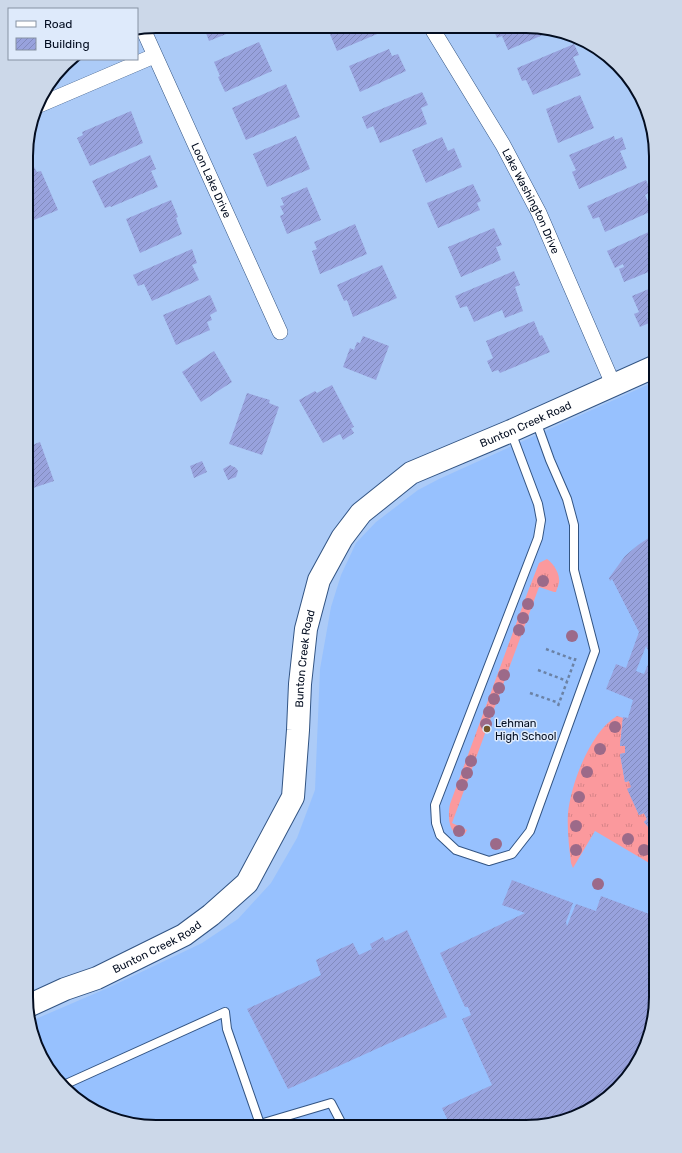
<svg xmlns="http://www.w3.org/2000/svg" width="682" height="1153" viewBox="0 0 682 1153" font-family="Rubik,sans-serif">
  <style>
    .built { fill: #97c1fe }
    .grass { fill: url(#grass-tufts) }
    .building { fill: url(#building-hatch); fill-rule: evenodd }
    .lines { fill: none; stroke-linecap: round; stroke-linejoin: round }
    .lane-casing { stroke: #325483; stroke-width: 10 }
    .street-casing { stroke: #325483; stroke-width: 16 }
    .secondary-casing { stroke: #325483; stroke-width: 24 }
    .path { stroke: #6b82a5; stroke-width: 2.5; stroke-dasharray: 3 3; stroke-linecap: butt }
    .lane { stroke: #fff; stroke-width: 8 }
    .street { stroke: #fff; stroke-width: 15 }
    .secondary { stroke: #fff; stroke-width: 22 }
    .tree { fill: #9c6a89 }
    .poi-dot { fill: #735629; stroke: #deeafb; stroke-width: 1.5 }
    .labels { text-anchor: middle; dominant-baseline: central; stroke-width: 3; stroke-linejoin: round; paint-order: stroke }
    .street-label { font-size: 11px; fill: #030d20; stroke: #deeafb }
    .poi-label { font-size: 11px; fill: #030d20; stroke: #deeafb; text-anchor: start }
    .rim { fill: none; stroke: #030d20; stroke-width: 2 }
  </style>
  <defs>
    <pattern id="grass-tufts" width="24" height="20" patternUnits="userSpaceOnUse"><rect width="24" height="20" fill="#fb999d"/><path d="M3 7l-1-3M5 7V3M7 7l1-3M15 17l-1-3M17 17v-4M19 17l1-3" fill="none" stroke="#d68387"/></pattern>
    <pattern id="building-hatch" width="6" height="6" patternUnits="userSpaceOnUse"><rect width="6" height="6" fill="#98a2dd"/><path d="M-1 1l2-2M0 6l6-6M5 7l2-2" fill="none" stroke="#818abd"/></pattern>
  </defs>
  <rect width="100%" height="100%" fill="#accbf7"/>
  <!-- built -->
  <path class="built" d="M656 381V1006L646 1046 629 1076 575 1117 526 1127 139 1126 77 1100 36 1046 31 1021 110 987 202 943 238 919 271 883 297 838 315 790 320 669 331 607 341 575 356 543 376 522 418 490 439 479Z"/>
  <!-- grass -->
  <g class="grass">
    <path d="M547 559C552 562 559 572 559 579 560 583 557 588 556 592H554L539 587 452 823 467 830 464 835H457C448 829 448 814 450 804L527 594 539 563Z"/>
    <path d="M617 716 623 718 620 746H625V753L620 754 625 782 629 781 632 788 628 790 639 815 644 813 647 819 644 822 656 836V867L595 831 573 868 571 863C569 846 567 830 568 813 571 784 590 732 617 716Z"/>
  </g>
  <!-- building -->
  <g class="building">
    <path d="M196 26H246L209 41 204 28 198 30Z"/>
    <path d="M327 27H380L382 32 337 51Z"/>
    <path d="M492 27H543L552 31 508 50 502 36 497 38Z"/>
    <path d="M259 42 272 71 225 92 218 77 220 76 214 62Z"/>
    <path d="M574 44 579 55 573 57 581 75 533 95 526 80 522 81 517 68Z"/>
    <path d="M389 49 392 56 398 54 406 71 360 92 349 66Z"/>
    <path d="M286 84 300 117 246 140 232 108Z"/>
    <path d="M422 92 428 105 421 108 427 124 380 143 373 126 367 129 362 117Z"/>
    <path d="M580 95 594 128 558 143 546 109Z"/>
    <path d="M131 111 143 143 90 166 77 138 83 135 82 132Z"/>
    <path d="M296 136 310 169 267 187 253 154Z"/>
    <path d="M614 136 615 140 622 137 626 149 620 151 627 168 579 189 572 172 576 170 569 155Z"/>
    <path d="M442 137 448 151 454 148 462 167 426 183 412 150Z"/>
    <path d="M150 155 156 169 151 171 158 187 111 207 110 206 105 208 92 181Z"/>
    <path d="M27 162 30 169 34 167 37 172 41 171 58 210 34 220 27 206Z"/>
    <path d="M646 180 651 192 645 195 652 211 605 232 599 217 593 219 587 206Z"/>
    <path d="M473 184 481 201 477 203 480 210 438 228 427 203Z"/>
    <path d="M307 187 321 220 287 234 280 216 284 214 280 206 284 205 281 198Z"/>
    <path d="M171 200 178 217 176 218 182 234 140 253 126 219Z"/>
    <path d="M355 224 367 254 320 274 312 251 317 249 314 242Z"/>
    <path d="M494 228 502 245 496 247 501 260 461 277 448 247Z"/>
    <path d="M653 230 656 237V269L624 282 619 269 624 267 623 264 615 268 607 251Z"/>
    <path d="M192 249 197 263 192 265 199 280 152 301 144 284 138 286 133 275Z"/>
    <path d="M382 265 397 298 353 317 347 300 344 301 337 285Z"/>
    <path d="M514 271 520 285 515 287 523 311 505 318 502 310 474 322 467 306 460 308 455 296Z"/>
    <path d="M656 286V320L640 327 634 314 639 312 632 296Z"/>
    <path d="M210 295 217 311 210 315 212 320 207 322 210 330 176 345 163 315Z"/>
    <path d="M534 321 540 336 542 335 550 352 500 373 498 370 492 372 487 361 493 358 486 341Z"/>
    <path d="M363 336 389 346 376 380 343 367 350 348 354 350 357 342 360 343Z"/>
    <path d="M214 351 232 382 201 402 182 372Z"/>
    <path d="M332 385 354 427 351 428 354 433 343 440 340 434 323 443 299 400 315 391 317 393Z"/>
    <path d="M247 393 270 400 269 403 279 407 262 455 229 444Z"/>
    <path d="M40 442 54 481 27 490V447Z"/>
    <path d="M202 461 207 472 194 478 190 466Z"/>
    <path d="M230 465 236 468 238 471 236 477 228 480 223 469Z"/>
    <path d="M656 533V836L644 822 647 819 644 813 639 815 627 789 631 787 629 781 625 782 620 754 625 753V746H620L623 717 628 718 633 700 606 689 616 664 626 668 639 632 612 579 610 581 609 578 625 556 638 545ZM646 646 651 657 644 674 636 671Z"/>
    <path d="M512 880 573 903 566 922 567 926 576 904 596 911 601 896 652 915 656 913V1006L646 1046 629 1076 575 1117 526 1127H451L442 1108 492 1085 462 1019 471 1015 468 1007H465L440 953 525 913 502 905Z"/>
    <path d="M407 930 447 1017 288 1089 247 1009 321 975 316 960 353 943 359 955 372 949 370 944 383 937 385 941Z"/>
  </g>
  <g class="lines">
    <!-- lane casing -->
    <g class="lane-casing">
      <g id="lane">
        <path d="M511 432 538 504 541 520 538 538 435 805 436 823 440 835 456 850 489 861 512 854 530 831 595 651 574 570V525L567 499 550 460 536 421"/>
        <path d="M66 1085V1084L225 1012 227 1029 260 1124 331 1103 343 1126"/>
      </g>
    </g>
    <!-- street casing -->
    <g class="street-casing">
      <g id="street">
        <path id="s1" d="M431 27 503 145 539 213 613 384"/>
        <path id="s2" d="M143 29 280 332"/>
        <path d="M37 106 154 56"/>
      </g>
    </g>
    <!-- secondary casing -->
    <g class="secondary-casing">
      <g id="secondary">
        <path id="s3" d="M28 1006 65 989 97 978 184 935 211 915 247 883 293 797 298 730 300 684 306 629 319 580 342 538 361 513 411 473 511 431 656 366"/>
      </g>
    </g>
    <!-- path -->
    <g class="path">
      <path d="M546 649 575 660"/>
      <path d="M538 670 567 681"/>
      <path d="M530 693 559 703"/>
      <path d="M558 706 576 657"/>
    </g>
    <!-- lane -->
    <use href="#lane" class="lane"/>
    <!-- street -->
    <use href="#street" class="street"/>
    <!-- secondary -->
    <use href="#secondary" class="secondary"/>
  </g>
  <!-- trees -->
  <g class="tree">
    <circle cx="543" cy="581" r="6"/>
    <circle cx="528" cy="604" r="6"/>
    <circle cx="523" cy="618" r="6"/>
    <circle cx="519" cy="630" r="6"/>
    <circle cx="572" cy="636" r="6"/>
    <circle cx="504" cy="675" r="6"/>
    <circle cx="499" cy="688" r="6"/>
    <circle cx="494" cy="699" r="6"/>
    <circle cx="489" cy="712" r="6"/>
    <circle cx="486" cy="724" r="6"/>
    <circle cx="615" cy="727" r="6"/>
    <circle cx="600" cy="749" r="6"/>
    <circle cx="471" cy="761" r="6"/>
    <circle cx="587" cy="772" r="6"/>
    <circle cx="467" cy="773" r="6"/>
    <circle cx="462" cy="785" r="6"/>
    <circle cx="579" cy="797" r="6"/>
    <circle cx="576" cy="826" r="6"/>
    <circle cx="459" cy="831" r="6"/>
    <circle cx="628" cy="839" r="6"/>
    <circle cx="496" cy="844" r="6"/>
    <circle cx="576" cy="850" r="6"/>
    <circle cx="644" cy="850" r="6"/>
    <circle cx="598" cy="884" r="6"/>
  </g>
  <!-- markers -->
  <circle class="poi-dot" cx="487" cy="729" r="4"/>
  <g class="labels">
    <!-- street labels -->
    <g class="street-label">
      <text stroke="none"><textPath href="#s2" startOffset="166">Loon Lake Drive</textPath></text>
      <text stroke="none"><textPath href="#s1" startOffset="201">Lake Washington Drive</textPath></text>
      <text stroke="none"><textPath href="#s3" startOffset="838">Bunton Creek Road</textPath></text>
      <text stroke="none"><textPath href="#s3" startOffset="490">Bunton Creek Road</textPath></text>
      <text stroke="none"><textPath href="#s3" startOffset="142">Bunton Creek Road</textPath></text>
    </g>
    <!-- poi labels -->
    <g class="poi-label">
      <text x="495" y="723">Lehman<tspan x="495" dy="13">High School</tspan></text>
    </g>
  </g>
  <!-- crop -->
  <path d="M0 0H682V1153H0ZM156 33H526A123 123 0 0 1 649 156V997A123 123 0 0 1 526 1120H156A123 123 0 0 1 33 997V156A123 123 0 0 1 156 33Z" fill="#ccd8e9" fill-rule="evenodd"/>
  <path class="rim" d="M156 33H526A123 123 0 0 1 649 156V997A123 123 0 0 1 526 1120H156A123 123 0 0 1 33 997V156A123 123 0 0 1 156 33Z"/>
  <!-- legend -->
  <rect x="8" y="8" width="130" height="52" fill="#deeafb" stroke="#8692a3"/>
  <rect x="16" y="21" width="20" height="6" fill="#ffffff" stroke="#8692a3"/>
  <text x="44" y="28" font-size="12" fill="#030d20">Road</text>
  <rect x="16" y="38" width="20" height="12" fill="url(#building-hatch)" stroke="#8692a3"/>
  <text x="44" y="48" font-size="12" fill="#030d20">Building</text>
</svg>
